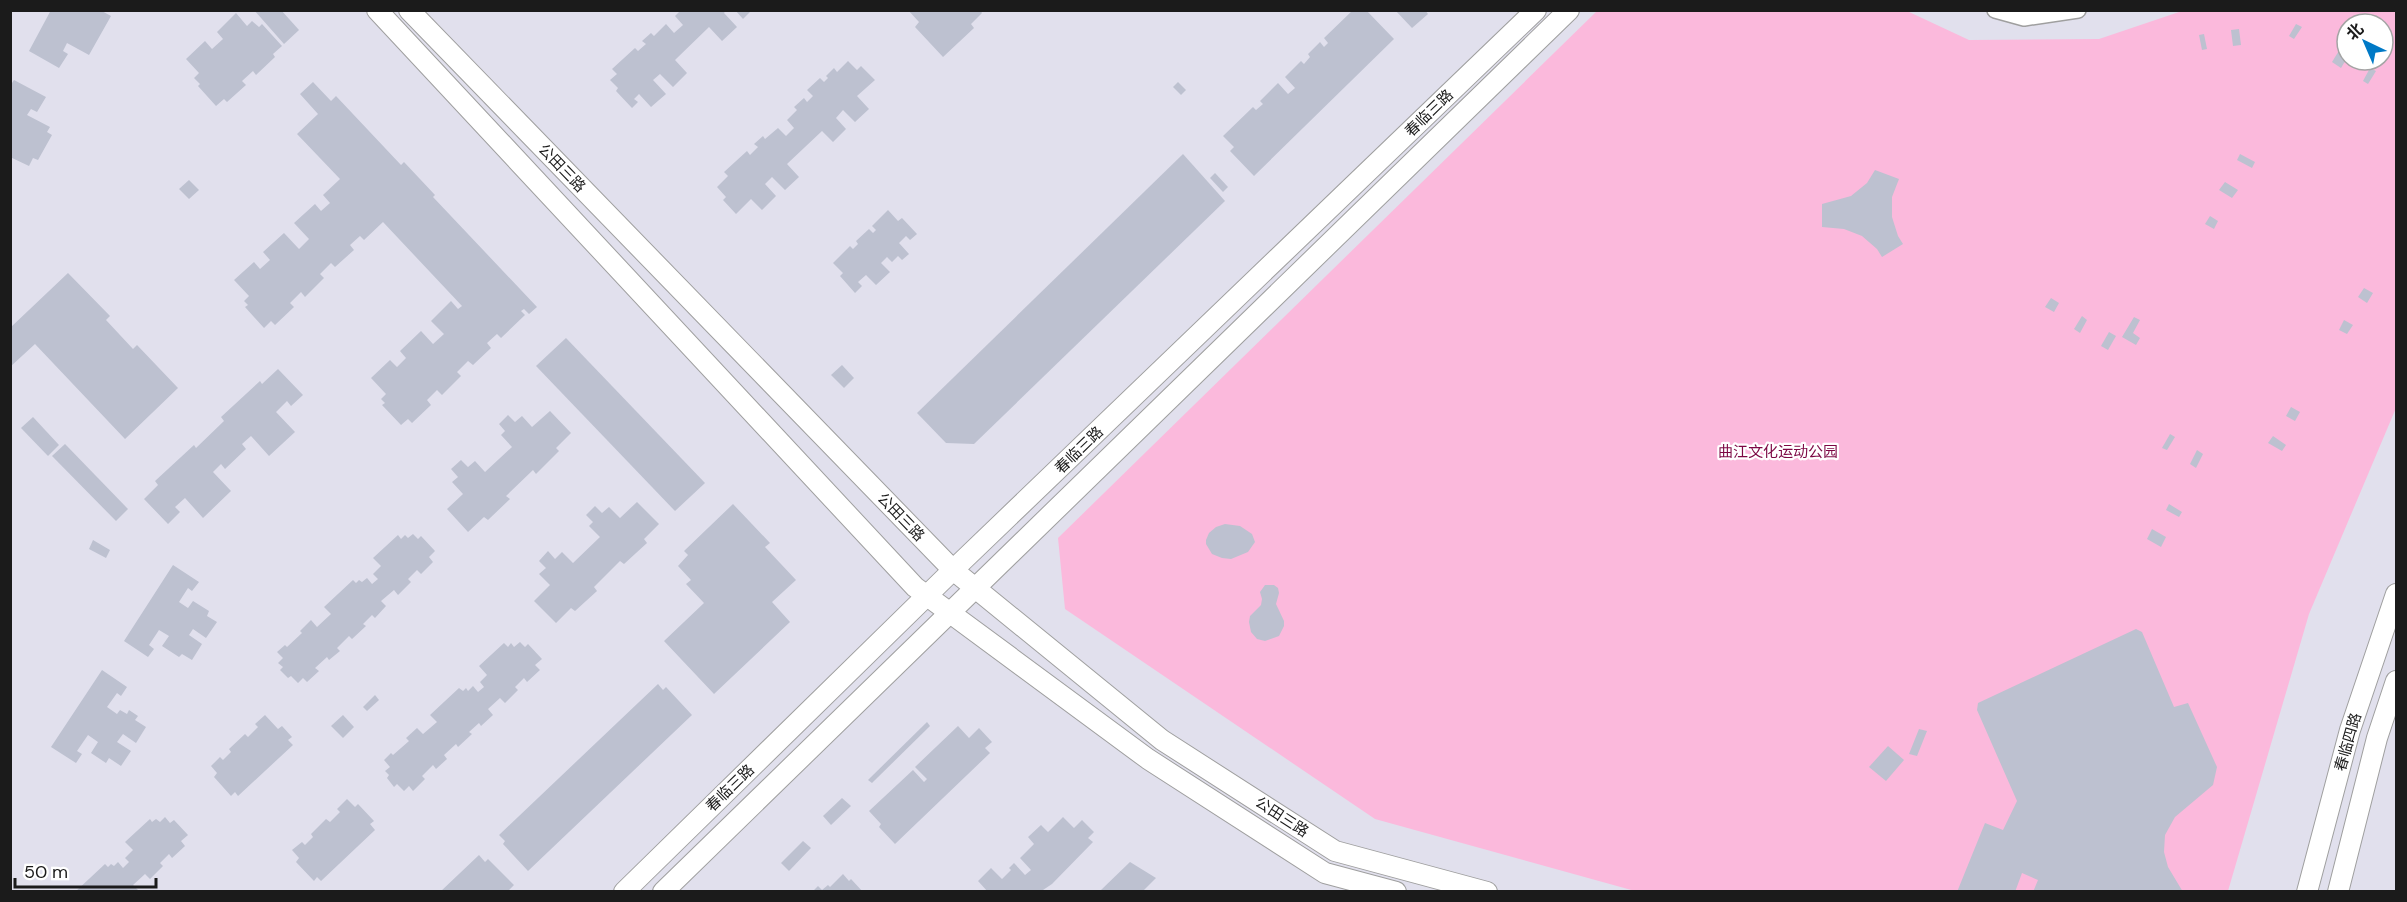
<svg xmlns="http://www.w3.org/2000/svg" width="2407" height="902" viewBox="0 0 2407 902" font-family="'DM Sans','Noto Sans SC',sans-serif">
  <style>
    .park { fill: #fbb9dc; fill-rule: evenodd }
    .building { fill: #bdc1d0 }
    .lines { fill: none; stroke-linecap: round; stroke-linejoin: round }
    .minor-casing { stroke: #9f9f9f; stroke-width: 18 }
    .tertiary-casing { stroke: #9f9f9f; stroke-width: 22 }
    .minor { stroke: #fff; stroke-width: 15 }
    .tertiary { stroke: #fff; stroke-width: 20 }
    .labels { text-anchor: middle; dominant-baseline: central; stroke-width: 4.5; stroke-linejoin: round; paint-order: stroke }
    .street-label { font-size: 15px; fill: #1b1b1b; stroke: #fff }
    .park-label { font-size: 15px; fill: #7c0744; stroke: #fff }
  </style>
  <rect width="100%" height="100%" fill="#e1e0ed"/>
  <!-- park -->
  <path class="park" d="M1597 11H1907L1969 40 2099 39 2182 11H2396V408L2309 614 2228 891H1635L1375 819 1065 609 1058 538ZM2347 24H2383V60H2347Z"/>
  <!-- building -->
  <g class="building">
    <path d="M51 10H100L111 16 89 55 67 43 63 51 68 54 59 68 29 51Z"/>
    <path d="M254 10H281L299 30 284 44Z"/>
    <path d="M681 10H726L724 13 737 27 722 41 709 27 675 60 687 73 673 87 660 74 653 80 666 94 651 107 639 94 634 99 638 102 632 108 616 91 618 88 610 80 617 74 612 69 635 48 638 51 646 44 642 41 651 33 654 36 666 24 674 33 683 25 675 16Z"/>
    <path d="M735 10H752L743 19Z"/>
    <path d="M908 10H980L982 13 971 24 974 28 943 57 915 27 919 22Z"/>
    <path d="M1353 10H1366L1394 39 1254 176 1230 151 1234 147 1223 136 1253 107 1256 110 1263 104 1260 101 1278 83 1288 94 1295 88 1285 77 1301 61 1304 64 1310 57 1308 54 1320 42 1324 47 1328 43 1324 38Z"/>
    <path d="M1395 10H1425L1428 14 1412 28Z"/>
    <path d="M236 13 247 26 252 21 259 27 262 24 282 46 273 54 275 57 256 75 253 71 242 81 246 85 227 102 224 99 216 106 198 86 200 84 194 78 199 73 186 59 205 41 212 49 223 39 217 32Z"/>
    <path d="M2296 24 2302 27 2294 39 2289 36Z"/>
    <path d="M2239 29 2241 45 2233 46 2231 30Z"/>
    <path d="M2204 34 2207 49 2202 50 2199 35Z"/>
    <path d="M2340 49 2347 53V58L2341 68 2332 62Z"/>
    <path d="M848 61 857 70 861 66 875 80 857 96 869 109 855 122 843 110 836 118 846 129 833 142 822 131 787 164 799 177 785 190 772 177 765 184 776 196 762 210 751 199 736 214 723 200 726 197 717 187 728 176 724 172 747 151 750 155 758 147 754 144 763 136 765 139 778 128 786 136 794 128 787 120 797 110 794 107 804 98 807 102 813 96 807 90 820 78 824 82 828 78 826 76 834 68 837 72Z"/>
    <path d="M2370 68 2376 71 2368 84 2363 81Z"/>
    <path d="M14 80 46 97 37 112 31 109 27 115 50 127 47 132 52 135 38 160 33 158 29 166 10 157V86Z"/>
    <path d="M313 82 331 101 336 96 401 165 404 162 435 195 433 197 537 307 529 314 524 309 521 311 525 315 501 338 497 334 487 343 491 348 473 365 468 361 457 372 461 376 442 395 437 390 427 400 431 405 412 423 408 419 401 425 382 405 385 403 381 399 386 394 371 378 390 360 397 367 406 358 400 351 421 331 433 344 444 334 431 321 451 301 458 309 462 306 383 222 364 240 360 236 350 245 354 250 335 267 331 263 320 274 324 278 305 297 301 292 290 303 294 307 275 325 271 321 264 328 245 307 248 305 244 301 249 296 234 280 254 262 260 269 270 260 263 252 284 233 299 249 309 239 294 223 315 204 321 211 330 203 323 195 340 179 297 134 318 114 300 94Z"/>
    <path d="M1178 82 1186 90 1181 95 1173 87Z"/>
    <path d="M1183 154 1225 201 974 444 946 443 917 413Z"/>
    <path d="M2240 154 2255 162 2252 168 2237 160Z"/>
    <path d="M1875 170 1899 179 1892 197V217L1898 236 1903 244 1882 257 1877 249 1862 236 1844 229 1822 227V204L1851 196 1867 183Z"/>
    <path d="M1215 173 1228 187 1223 192 1210 178Z"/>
    <path d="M189 180 199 190 189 199 179 189Z"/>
    <path d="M2225 182 2238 190 2232 198 2219 190Z"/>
    <path d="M888 210 898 221 902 218 917 234 910 240 906 236 899 243 909 254 902 260 898 256 892 262 887 257 881 263 890 272 876 285 866 275 858 282 862 286 855 293 840 276 843 273 833 263 850 246 853 249 858 244 856 241 869 229 873 233 876 230 872 226Z"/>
    <path d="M2210 216 2218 221 2214 229 2205 224Z"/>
    <path d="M68 273 110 316 106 320 133 349 137 345 178 388 125 439 35 344 10 367V328Z"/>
    <path d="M2364 288 2373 293 2367 303 2358 297Z"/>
    <path d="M2051 298 2059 303 2054 312 2045 307Z"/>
    <path d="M2082 316 2087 320 2080 333 2074 329Z"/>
    <path d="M2134 317 2140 320 2133 333 2140 338 2136 345 2122 337Z"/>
    <path d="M2344 320 2353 325 2347 334 2339 330Z"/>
    <path d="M2109 332 2116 336 2108 350 2101 346Z"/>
    <path d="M566 338 705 483 675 511 536 366Z"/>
    <path d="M842 365 854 378 844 388 831 375Z"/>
    <path d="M278 369 303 395 291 406 287 401 276 412 295 432 269 456 251 436 242 444 246 449 225 469 221 464 213 472 231 491 203 518 185 498 175 507 180 512 168 524 144 499 158 485 155 481 194 445 196 448 224 421 221 417 260 381 262 384Z"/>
    <path d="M2291 407 2300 412 2295 421 2286 416Z"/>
    <path d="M550 411 571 433 556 448 559 451 536 474 533 470 506 496 510 499 488 520 484 517 468 532 447 509 463 494 452 482 458 477 451 469 461 460 468 467 475 461 485 472 512 447 501 435 505 431 499 424 508 415 515 422 522 416 532 427Z"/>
    <path d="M33 417 59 445 48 456 21 428Z"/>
    <path d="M2170 434 2175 437 2167 450 2162 448Z"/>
    <path d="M2273 436 2286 445 2282 451 2268 443Z"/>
    <path d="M65 444 128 509 116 521 52 456Z"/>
    <path d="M2197 450 2203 454 2196 468 2190 464Z"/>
    <path d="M637 502 659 524 644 539 647 543 624 564 620 561 594 587 597 591 575 611 571 608 556 623 534 601 550 585 539 574 546 568 539 561 548 551 555 559 562 552 573 563 600 537 589 526 593 522 586 515 595 506 602 513 609 507 620 518Z"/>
    <path d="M733 504 770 543 765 547 796 580 772 602 790 622 714 694 664 641 704 603 686 584 691 580 678 566 688 555 684 551Z"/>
    <path d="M2169 504 2182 512 2179 517 2166 510Z"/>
    <path d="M1225 524 1240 526 1252 534 1255 542 1248 552 1231 559 1222 558 1212 554 1206 544V540L1209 533 1216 527Z"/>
    <path d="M2152 529 2166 537 2161 547 2147 539Z"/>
    <path d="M413 534 418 539 421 536 435 551 429 557 433 562 421 574 417 570 408 579 411 582 398 595 394 590 381 601 386 606 375 618 372 615 363 624 366 626 352 639 349 636 337 648 340 651 329 660 327 657 315 668 319 671 307 682 303 678 298 683 291 676 288 678 280 670 283 667 278 663 283 658 277 652 285 645 287 647 302 633 300 631 311 620 317 627 331 614 324 607 353 580 356 583 359 580 362 582 367 578 372 584 378 579 373 574 381 566 373 558 398 535 401 539 405 535 408 538Z"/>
    <path d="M93 540 110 550 106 558 89 549Z"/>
    <path d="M173 565 199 582 192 591 188 588 179 602 188 608 193 601 209 611 207 616 217 622 206 638 193 629 189 635 202 644 192 660 182 654 179 657 162 646 169 636 159 630 149 645 154 649 148 657 124 641Z"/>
    <path d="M1265 585H1274L1278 588 1279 593 1276 604 1284 621V626L1279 636 1265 641 1257 639 1251 632 1249 622 1250 616 1261 605 1262 599 1260 592Z"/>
    <path d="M2136 629 2142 632 2174 707 2188 703 2217 767 2213 785 2175 817 2165 835 2164 852 2168 867 2183 892H2033L2038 880 2022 873 2015 892H1957L1985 823 2003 830 2017 801 1977 710 1978 703Z"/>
    <path d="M520 642 525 647 528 644 542 659 535 665 540 670 527 682 524 678 515 687 518 690 505 703 500 698 488 709 493 715 481 726 479 723 469 732 472 734 458 747 456 744 444 755 447 759 436 769 433 765 422 776 425 779 413 791 409 786 404 791 397 784 394 787 387 778 389 775 385 771 390 767 384 760 391 753 393 755 409 741 406 738 417 728 423 734 437 722 430 715 459 688 463 691 466 688 468 691 473 686 478 692 484 687 480 682 487 675 479 666 504 643 508 647 511 643 514 647Z"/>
    <path d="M102 670 127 687 121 696 117 693 107 707 117 714 120 710 127 714 129 710 138 716 135 720 146 727 136 743 123 734 117 742 131 751 121 766 109 758 106 763 91 753 98 742 88 735 77 751 82 754 76 763 51 747Z"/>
    <path d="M658 684 663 690 666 687 692 715 528 871 503 844 505 841 499 835Z"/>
    <path d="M375 695 379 700 367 711 363 707Z"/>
    <path d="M265 715 278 729 282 726 292 737 288 740 293 745 238 796 235 792 231 796 214 777 217 773 211 766 220 757 223 760 231 752 229 749 245 734 248 737 258 727 255 724Z"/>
    <path d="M343 715 354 727 343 738 331 726Z"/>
    <path d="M927 722 930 726 872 783 868 780Z"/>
    <path d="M958 726 969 738 979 728 992 742 985 748 990 753 895 844 879 827 881 824 869 811 913 770 924 782 927 779 915 767Z"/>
    <path d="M1919 729 1927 731 1917 756 1909 754Z"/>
    <path d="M1888 746 1904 760 1886 781 1869 767Z"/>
    <path d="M842 798 851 806 831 825 823 816Z"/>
    <path d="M347 799 355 807 358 804 374 821 370 824 375 830 321 881 317 877 314 881 296 862 299 858 292 850 302 842 305 845 313 837 311 834 326 819 330 822 340 812 337 809Z"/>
    <path d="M165 817 170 823 174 820 188 835 181 841 185 846 172 858 169 854 160 863 163 866 150 879 145 874 133 885 138 890 137 892H75L105 864 108 867 111 864 114 866 118 862 123 868 129 862 125 858 133 850 125 842 150 819 152 822 156 819 160 822Z"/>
    <path d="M1063 817 1074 828 1082 820 1094 832 1088 838 1093 842 1052 884 1040 892H988L978 881 991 868 1002 879 1011 870 1009 868 1014 863 1025 875 1031 870 1020 858 1034 844 1028 837 1041 825 1048 832Z"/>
    <path d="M803 841 811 848 789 871 781 863Z"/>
    <path d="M479 855 485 862 488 859 514 885 507 892H440Z"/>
    <path d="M1130 862 1156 878 1142 892H1103L1101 890Z"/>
    <path d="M843 874 849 881 851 879 863 892H812L818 886 822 890 828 885 830 887Z"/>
  </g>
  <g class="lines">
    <!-- minor casing -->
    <g class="minor-casing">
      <path id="minor" d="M1995 10 2024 18 2078 10"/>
    </g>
    <!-- tertiary casing -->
    <g class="tertiary-casing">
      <g id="tertiary">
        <path d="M377 10 915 587 1148 759 1325 873 1396 892"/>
        <path d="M409 10 953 570 974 587 1162 740 1335 851 1487 892"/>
        <path d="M624 892 953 570 1536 10"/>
        <path d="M663 892 1569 10"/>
        <path d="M2307 892 2350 730 2396 594"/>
        <path d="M2338 892 2377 738 2396 681"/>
      </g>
    </g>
    <!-- minor -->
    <use href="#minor" class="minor"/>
    <!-- tertiary -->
    <use href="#tertiary" class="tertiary"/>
  </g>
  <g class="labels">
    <!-- street labels -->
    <g class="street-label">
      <text transform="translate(1429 113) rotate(-44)">春临三路</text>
      <text transform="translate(562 168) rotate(46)">公田三路</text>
      <text transform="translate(1079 450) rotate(-44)">春临三路</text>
      <text transform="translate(901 517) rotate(46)">公田三路</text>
      <text transform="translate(2348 742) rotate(-74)">春临四路</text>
      <text transform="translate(730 788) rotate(-44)">春临三路</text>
      <text transform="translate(1282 817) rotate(33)">公田三路</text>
    </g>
    <!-- park labels -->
    <g class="park-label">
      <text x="1778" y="452">曲江文化运动公园</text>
    </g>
  </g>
  <!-- border -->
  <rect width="2407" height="902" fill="none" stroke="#1b1b1b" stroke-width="24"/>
  <!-- north arrow -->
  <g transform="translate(2365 42) rotate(316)"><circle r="28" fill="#ffffff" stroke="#a4a4a4" stroke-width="1.5"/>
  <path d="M0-4.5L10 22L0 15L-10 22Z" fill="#0079c6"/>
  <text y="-9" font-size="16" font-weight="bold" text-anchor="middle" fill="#1b1b1b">北</text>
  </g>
  <!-- scale -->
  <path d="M15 878v9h141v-9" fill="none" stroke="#1b1b1b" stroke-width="3"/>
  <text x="24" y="878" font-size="18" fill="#1b1b1b" stroke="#ffffff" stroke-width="4.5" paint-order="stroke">50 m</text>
</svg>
